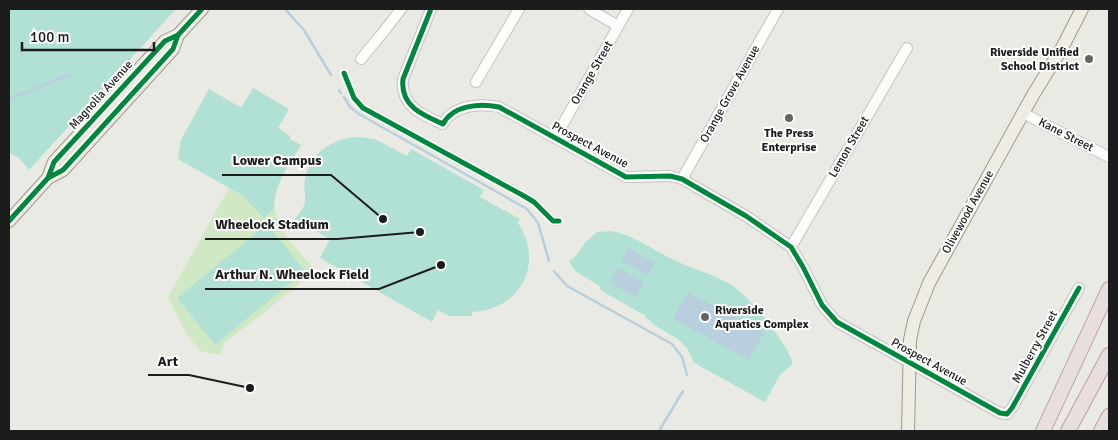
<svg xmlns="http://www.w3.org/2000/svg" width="1118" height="440" viewBox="0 0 1118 440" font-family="Signika,sans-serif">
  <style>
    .grass { fill: #d1e8c4 }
    .pitch { fill: #b1e1d5 }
    .water { fill: #b9cfdd }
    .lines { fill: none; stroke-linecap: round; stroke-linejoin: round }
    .stream { stroke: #b9cfdd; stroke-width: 2.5 }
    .minor-casing { stroke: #c3c3c1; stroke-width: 12 }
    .major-casing { stroke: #9f9b83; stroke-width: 14 }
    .highway-casing { stroke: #be9ea1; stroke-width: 16 }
    .minor { stroke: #fcfcfb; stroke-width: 10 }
    .major { stroke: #efede3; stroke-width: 12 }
    .highway { stroke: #e8dedd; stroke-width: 14 }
    .cycleway-casing { stroke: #fff; stroke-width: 8 }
    .cycleway { stroke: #00873e; stroke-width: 5 }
    .poi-dot { fill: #646462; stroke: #fff; stroke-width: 2 }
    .labels { text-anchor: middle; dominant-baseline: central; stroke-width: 4; stroke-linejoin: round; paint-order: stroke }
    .poi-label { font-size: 12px; font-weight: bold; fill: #1c1c1c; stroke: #fff; text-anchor: end }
    .street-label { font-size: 12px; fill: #1c1c1c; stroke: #fff }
    .leader { fill: none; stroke: #1c1c1c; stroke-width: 2 }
    .callout-dot { fill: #1c1c1c; stroke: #fff; stroke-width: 2 }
    .callout-label { font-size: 14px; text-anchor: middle; font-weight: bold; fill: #1c1c1c; stroke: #fff; stroke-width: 4; stroke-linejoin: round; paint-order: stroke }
  </style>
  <rect width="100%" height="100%" fill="#eaeae5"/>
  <!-- grass -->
  <path class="grass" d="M209 89 290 136V139L301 145C292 159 282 174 277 189 266 222 296 247 315 270L269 309 225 342 220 355 200 351 185 332 168 297 229 188 178 159 181 140Z"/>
  <!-- pitch -->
  <g class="pitch">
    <path d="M9 9H176L29 170 19 158 9 153Z"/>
    <path d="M253 88 289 109 278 128 290 136V139L301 145C289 165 274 184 274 208L264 218 242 195 178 159 181 140 209 89 241 108Z"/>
    <path d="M359 137 375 139 407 156 411 149 484 190 480 197 520 219 518 223C545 264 520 310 472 312V316H449L438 310 432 322 320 258 330 239 295 219C298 215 304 208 305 202 306 195 303 187 305 179 310 153 334 137 359 137Z"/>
    <path d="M267 224 305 271 215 345 177 298Z"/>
    <path d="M611 231C633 235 650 248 670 258 689 268 711 273 730 284 748 294 786 342 792 361V364L780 375 765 402 694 363 687 348 679 340 656 326 645 317 646 316 600 290 601 287 575 271 569 261 574 258 586 242 597 232Z"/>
  </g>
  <!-- water -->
  <g class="water">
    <path d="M628 248 655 263 648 275 621 261Z"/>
    <path d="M617 268 644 282 636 297 609 283Z"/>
    <path d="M688 292 764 333 749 360 673 319Z"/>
  </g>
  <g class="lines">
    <!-- stream -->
    <g class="stream">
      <path d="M285 9 304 30 331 75"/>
      <path d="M339 90 341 93"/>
      <path d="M344 97 350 107 359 114 527 209 538 223 549 261"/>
      <path d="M9 99 69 75"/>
      <path d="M554 271 567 286 672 344 682 357 687 375"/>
      <path d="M659 431 683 391"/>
    </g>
    <!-- minor casing -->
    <g class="minor-casing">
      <g id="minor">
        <path d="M431 9 403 79C400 106 422 115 443 124 453 105 480 103 499 107L626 177 670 176 682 179 746 216 791 247 803 267 822 305 837 322 1000 413 1007 414 1012 408 1079 288"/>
        <path d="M589 9 618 26"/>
        <path d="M361 59 385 30 401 9"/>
        <path d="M476 82 519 9"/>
        <path d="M1023 113 1109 157"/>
        <path d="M555 138 628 9"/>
        <path d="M682 179 778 9"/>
        <path d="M791 247 907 48"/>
      </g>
    </g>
    <!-- major casing -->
    <g class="major-casing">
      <g id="major">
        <path d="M48 178 63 170 173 49 178 35 202 9"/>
        <path d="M9 221 48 178 54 162 165 41 178 35"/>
        <path d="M908 431 910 340 914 321 929 283 1033 95 1062 48 1082 9"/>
      </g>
    </g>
    <!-- highway casing -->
    <g class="highway-casing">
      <g id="highway">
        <path d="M1043 431 1109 289"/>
        <path d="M1068 431 1109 355"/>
        <path d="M1101 431 1109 416"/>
      </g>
    </g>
    <!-- minor -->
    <use href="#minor" class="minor"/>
    <!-- major -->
    <use href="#major" class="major"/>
    <!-- highway -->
    <use href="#highway" class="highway"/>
    <!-- cycleway casing -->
    <g class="cycleway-casing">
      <g id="cycleway">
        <path d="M431 9 403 79C400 106 422 115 443 124 453 105 480 103 499 107L626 177 670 176 682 179 746 216 791 247 803 267 822 305 837 322 1000 413 1007 414 1012 408 1079 288"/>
        <path d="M344 73 354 98 363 108 524 196 534 202 553 221H559"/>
        <path d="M48 178 63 170 173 49 178 35 202 9"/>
        <path d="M9 221 48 178 54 162 165 41 178 35"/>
      </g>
    </g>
    <!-- cycleway -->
    <use href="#cycleway" class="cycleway"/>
  </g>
  <!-- markers -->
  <g class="poi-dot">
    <circle cx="1089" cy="59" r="5"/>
    <circle cx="789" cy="118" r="5"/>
    <circle cx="705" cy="317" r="5"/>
  </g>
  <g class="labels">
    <!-- poi labels -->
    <g class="poi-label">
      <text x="1079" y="52">Riverside Unified<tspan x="1079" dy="14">School District</tspan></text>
      <text x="789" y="133" text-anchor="middle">The Press<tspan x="789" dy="14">Enterprise</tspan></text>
      <text x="715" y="310" text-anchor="start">Riverside<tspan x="715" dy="14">Aquatics Complex</tspan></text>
    </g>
    <!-- street labels -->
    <g class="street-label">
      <text transform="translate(592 73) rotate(-60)">Orange Street</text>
      <text transform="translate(730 94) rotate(-61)">Orange Grove Avenue</text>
      <text transform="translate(101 95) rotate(-48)">Magnolia Avenue</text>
      <text transform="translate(1066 135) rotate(27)">Kane Street</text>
      <text transform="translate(590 145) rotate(28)">Prospect Avenue</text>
      <text transform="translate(849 147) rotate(-60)">Lemon Street</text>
      <text transform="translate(968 212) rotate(-61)">Olivewood Avenue</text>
      <text transform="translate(1035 347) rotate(-61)">Mulberry Street</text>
      <text transform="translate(929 362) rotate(29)">Prospect Avenue</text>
    </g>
  </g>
  <!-- callouts -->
  <path class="leader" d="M383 219L331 175H222M420 232L338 239H205M441 265L379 289H205M250 388L189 375H148"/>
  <g class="callout-dot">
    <circle cx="383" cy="219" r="5"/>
    <circle cx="420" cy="232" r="5"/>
    <circle cx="441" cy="265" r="5"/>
    <circle cx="250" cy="388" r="5"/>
  </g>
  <g class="callout-label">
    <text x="277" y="165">Lower Campus</text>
    <text x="272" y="229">Wheelock Stadium</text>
    <text x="292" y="279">Arthur N. Wheelock Field</text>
    <text x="168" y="366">Art</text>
  </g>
  <!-- border -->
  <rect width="1118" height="440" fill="none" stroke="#1c1c1c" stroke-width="20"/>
  <!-- scale -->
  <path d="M22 42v8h132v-8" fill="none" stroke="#1c1c1c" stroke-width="2.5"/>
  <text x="30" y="42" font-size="15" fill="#1c1c1c" stroke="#ffffff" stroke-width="4" paint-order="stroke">100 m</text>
</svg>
